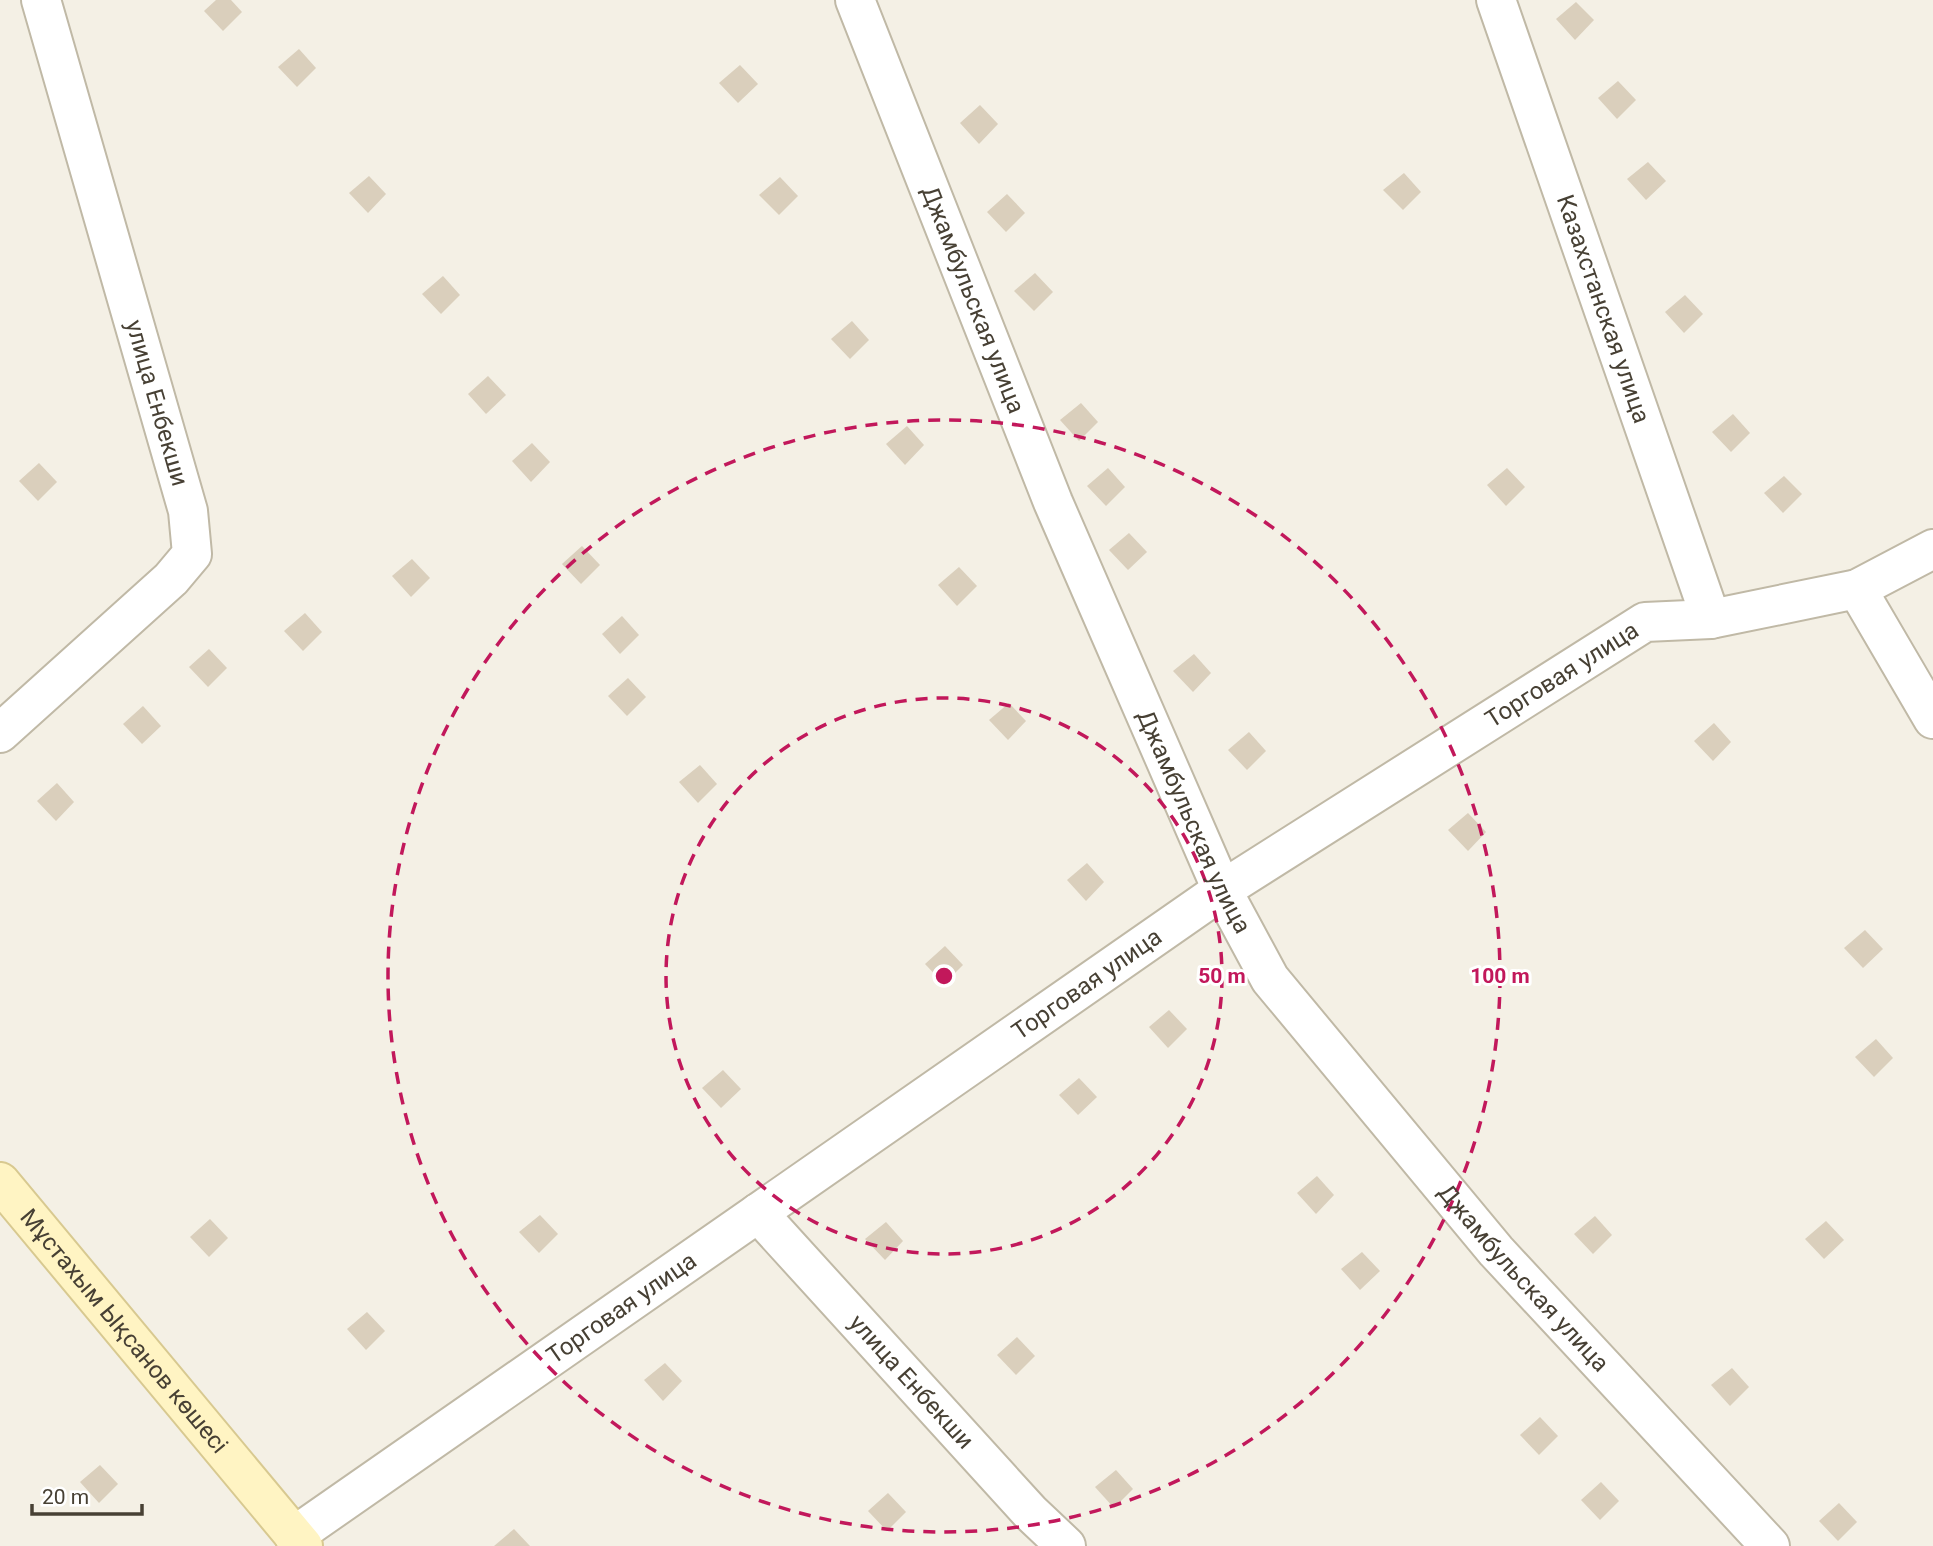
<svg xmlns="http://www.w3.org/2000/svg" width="1933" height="1546" viewBox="0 0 1933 1546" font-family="Roboto,sans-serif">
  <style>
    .building { fill: #dacfbc }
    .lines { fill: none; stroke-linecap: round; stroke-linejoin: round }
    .street-casing { stroke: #c0b9a6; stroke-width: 42 }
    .secondary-casing { stroke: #d8c990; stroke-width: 42 }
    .street { stroke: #fff; stroke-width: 38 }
    .secondary { stroke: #fff4c3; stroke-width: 38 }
    .ring { fill: none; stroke: #c2185b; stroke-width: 3.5; stroke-dasharray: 12 9 }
    .labels { text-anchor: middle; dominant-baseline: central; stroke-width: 6; stroke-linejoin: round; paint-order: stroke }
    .street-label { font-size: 24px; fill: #474034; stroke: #fff }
    .centre { fill: #c2185b; stroke: #fff; stroke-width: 3.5 }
    .ring-label { font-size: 21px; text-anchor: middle; font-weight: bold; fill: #c2185b; stroke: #fff; stroke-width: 6; stroke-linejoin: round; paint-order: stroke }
  </style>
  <rect width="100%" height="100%" fill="#f4f0e5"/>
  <!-- building -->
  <g class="building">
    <path d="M216 0H231L242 12 223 31 204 11Z"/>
    <path d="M1576 2 1594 20 1575 40 1556 19Z"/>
    <path d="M299 49 316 68 297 87 278 67Z"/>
    <path d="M740 65 758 84 738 103 719 83Z"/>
    <path d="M1618 81 1636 100 1617 119 1598 98Z"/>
    <path d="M980 105 998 124 979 144 960 123Z"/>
    <path d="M1648 162 1666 181 1646 200 1627 179Z"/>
    <path d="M1404 173 1421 192 1403 210 1383 190Z"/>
    <path d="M369 176 386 194 368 213 349 193Z"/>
    <path d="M780 177 798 196 779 215 759 195Z"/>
    <path d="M1007 194 1025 213 1006 232 987 212Z"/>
    <path d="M1035 273 1053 292 1034 311 1014 291Z"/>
    <path d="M443 276 460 295 441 314 422 294Z"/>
    <path d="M1685 295 1703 314 1684 333 1665 312Z"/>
    <path d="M852 321 869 340 850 359 831 339Z"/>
    <path d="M488 376 506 395 486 414 468 394Z"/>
    <path d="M1081 403 1098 422 1079 441 1060 420Z"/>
    <path d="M1733 414 1750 433 1731 452 1712 432Z"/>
    <path d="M907 426 924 445 905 465 886 444Z"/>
    <path d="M532 443 550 462 531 482 512 461Z"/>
    <path d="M39 463 57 482 38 501 19 481Z"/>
    <path d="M1108 468 1125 487 1106 506 1087 486Z"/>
    <path d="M1507 468 1525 487 1506 506 1487 485Z"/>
    <path d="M1784 476 1802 494 1783 513 1764 493Z"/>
    <path d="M1129 533 1147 552 1128 570 1109 550Z"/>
    <path d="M582 546 600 565 581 584 562 564Z"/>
    <path d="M412 559 430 578 411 597 392 576Z"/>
    <path d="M959 567 977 586 957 606 938 585Z"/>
    <path d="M305 613 322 632 303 651 284 631Z"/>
    <path d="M622 616 639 635 620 654 602 634Z"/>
    <path d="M209 649 227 668 208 687 189 667Z"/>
    <path d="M1194 654 1211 673 1193 692 1173 671Z"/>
    <path d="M628 678 646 697 627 716 608 696Z"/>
    <path d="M1009 703 1026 721 1008 740 989 720Z"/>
    <path d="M143 706 161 726 142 744 123 724Z"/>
    <path d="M1714 723 1731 742 1713 761 1694 741Z"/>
    <path d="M1249 732 1266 751 1247 770 1228 750Z"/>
    <path d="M700 765 717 784 698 803 679 782Z"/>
    <path d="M57 783 74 802 56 821 37 801Z"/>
    <path d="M1468 813 1486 832 1468 851 1448 830Z"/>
    <path d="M1087 863 1104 882 1086 901 1067 880Z"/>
    <path d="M1865 930 1883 949 1863 968 1844 948Z"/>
    <path d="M945 946 963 965 944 984 925 964Z"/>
    <path d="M1169 1010 1187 1029 1168 1048 1149 1027Z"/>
    <path d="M1876 1039 1893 1058 1874 1077 1855 1057Z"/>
    <path d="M723 1070 741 1089 721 1108 702 1088Z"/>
    <path d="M1079 1078 1097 1097 1078 1115 1059 1095Z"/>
    <path d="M1317 1176 1334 1195 1316 1214 1297 1193Z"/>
    <path d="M540 1215 558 1234 539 1253 519 1232Z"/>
    <path d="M1595 1216 1612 1235 1593 1254 1574 1234Z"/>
    <path d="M210 1219 228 1238 209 1257 190 1237Z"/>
    <path d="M1826 1221 1844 1240 1824 1259 1805 1239Z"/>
    <path d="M886 1222 903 1241 885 1260 865 1239Z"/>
    <path d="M1362 1252 1380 1271 1360 1290 1341 1269Z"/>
    <path d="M367 1312 385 1331 366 1350 347 1329Z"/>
    <path d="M1017 1337 1035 1356 1016 1375 997 1355Z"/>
    <path d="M665 1363 682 1381 663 1401 644 1380Z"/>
    <path d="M1732 1368 1749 1387 1730 1406 1711 1385Z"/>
    <path d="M1540 1417 1558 1436 1539 1455 1520 1435Z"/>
    <path d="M100 1465 118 1484 99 1503 80 1482Z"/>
    <path d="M1116 1470 1133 1489 1114 1508 1095 1487Z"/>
    <path d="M1601 1482 1619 1501 1600 1520 1581 1500Z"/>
    <path d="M888 1493 906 1512 887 1531 868 1511Z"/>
    <path d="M1839 1503 1857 1522 1838 1541 1819 1521Z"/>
    <path d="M514 1529 530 1546H494Z"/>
  </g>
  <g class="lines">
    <!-- street casing -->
    <g class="street-casing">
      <g id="street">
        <path id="s1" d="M855 0 1053 502 1222 890 1270 979 1496 1251 1770 1546"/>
        <path id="s2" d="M1496 0 1711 619"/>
        <path d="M1857 589 1933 719"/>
        <path d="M0 733 171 579 192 554 188 511 41 0"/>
        <path id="s3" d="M758 1213 1030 1512 1066 1546"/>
        <path id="s4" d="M294 1536 1222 890 1645 622 1711 619 1857 589 1933 549"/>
      </g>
    </g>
    <!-- secondary casing -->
    <g class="secondary-casing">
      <g id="secondary">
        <path id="s5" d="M0 1182 303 1546"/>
      </g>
    </g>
    <!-- street -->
    <use href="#street" class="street"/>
    <!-- secondary -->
    <use href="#secondary" class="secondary"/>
  </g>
  <!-- distance rings -->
  <g class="ring">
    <circle cx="944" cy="976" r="278"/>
    <circle cx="944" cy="976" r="556"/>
  </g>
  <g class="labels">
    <!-- street labels -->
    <g class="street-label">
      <text stroke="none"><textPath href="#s1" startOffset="322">Джамбульская улица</textPath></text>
      <text stroke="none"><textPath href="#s2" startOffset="327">Казахстанская улица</textPath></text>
      <text transform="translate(157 403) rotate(74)">улица Енбекши</text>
      <text stroke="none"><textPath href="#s4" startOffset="1533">Торговая улица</textPath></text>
      <text stroke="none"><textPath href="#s1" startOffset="889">Джамбульская улица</textPath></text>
      <text stroke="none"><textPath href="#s4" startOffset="966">Торговая улица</textPath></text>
      <text stroke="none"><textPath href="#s1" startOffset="1456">Джамбульская улица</textPath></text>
      <text stroke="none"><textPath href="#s4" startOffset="399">Торговая улица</textPath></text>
      <text stroke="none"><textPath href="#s5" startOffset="194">Мұстахым Ықсанов көшесі</textPath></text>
      <text stroke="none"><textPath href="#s3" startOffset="228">улица Енбекши</textPath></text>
    </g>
  </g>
  <circle cx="944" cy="976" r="10" class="centre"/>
  <g class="ring-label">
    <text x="1222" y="983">50 m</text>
    <text x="1500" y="983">100 m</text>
  </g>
  <!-- scale -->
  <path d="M32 1504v10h110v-10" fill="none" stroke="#474034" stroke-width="3.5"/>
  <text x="42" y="1504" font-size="21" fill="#474034" stroke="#ffffff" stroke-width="5" paint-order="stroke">20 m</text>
</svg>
